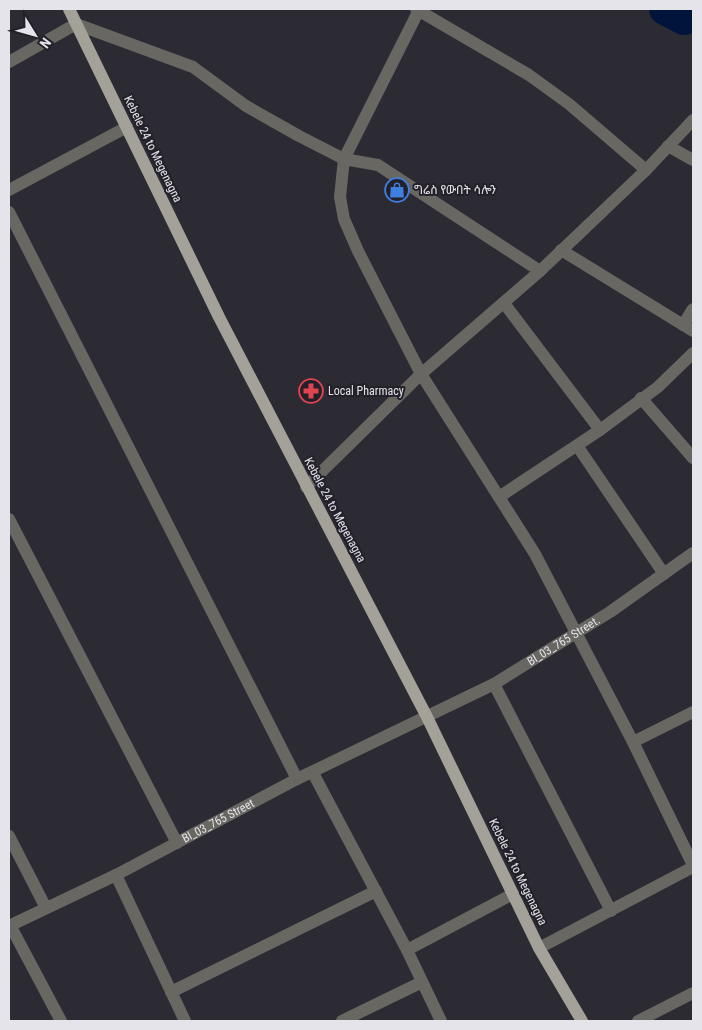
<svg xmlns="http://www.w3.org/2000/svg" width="702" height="1030" viewBox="0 0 702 1030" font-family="'Roboto Condensed','Noto Sans Ethiopic',sans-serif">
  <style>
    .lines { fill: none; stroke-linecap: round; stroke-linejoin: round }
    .river { stroke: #00143c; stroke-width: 32 }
    .minor { stroke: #686762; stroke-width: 12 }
    .major { stroke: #a4a198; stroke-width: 12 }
    .labels { text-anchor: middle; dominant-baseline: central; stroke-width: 4; stroke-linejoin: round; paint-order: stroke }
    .street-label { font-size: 12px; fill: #e5e4ea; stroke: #232029 }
    .poi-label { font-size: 12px; fill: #e5e4ea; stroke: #232029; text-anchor: start }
  </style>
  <rect width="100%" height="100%" fill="#2c2a33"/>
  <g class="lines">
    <!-- river -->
    <path class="river" d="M665 9 684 19 693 16"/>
    <!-- minor -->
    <g class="minor">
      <path d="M416 9 529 75 569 104 646 170"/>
      <path d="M419 10 344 159 340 197 344 219 358 251 421 374 535 554 633 742 693 865"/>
      <path d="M9 62 76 24 193 67 246 106 299 136 344 159 378 165 540 271"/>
      <path d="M668 146 693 160"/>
      <path d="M9 190 127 127"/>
      <path d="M9 212 297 779"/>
      <path d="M561 250 693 331"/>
      <path d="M504 303 600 430"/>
      <path d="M683 325 693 309"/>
      <path d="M641 398 693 458"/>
      <path d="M578 447 664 574"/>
      <path d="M306 487 421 374 540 271 646 170 693 120"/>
      <path d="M499 497 600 430 658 387 693 353"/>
      <path d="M9 519 177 843"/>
      <path d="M494 684 611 911"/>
      <path d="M633 742 693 712"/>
      <path d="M313 773 407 950 441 1021"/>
      <path d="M9 836 46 908"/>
      <path d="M116 875 185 1021"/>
      <path d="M10 925 61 1021"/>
      <path id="s1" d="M9 926 116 875 297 779 494 684 610 612 693 553"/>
      <path d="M539 948 693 867"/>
      <path d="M407 950 513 894"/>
      <path d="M171 992 376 891"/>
      <path d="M342 1021 422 982"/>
      <path d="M638 1021 693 993"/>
    </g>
    <!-- major -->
    <path class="major" d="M69 9 219 317 427 717 539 948 582 1021"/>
  </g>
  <!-- icons -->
  <defs>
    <g id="shop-ring" transform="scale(1.25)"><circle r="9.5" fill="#232029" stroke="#3f7fe0" stroke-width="1.5"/><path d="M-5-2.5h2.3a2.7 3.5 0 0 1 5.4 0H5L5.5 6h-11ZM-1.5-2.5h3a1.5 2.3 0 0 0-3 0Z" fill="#3f7fe0"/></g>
    <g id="pharmacy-ring" transform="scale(1.25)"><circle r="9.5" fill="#232029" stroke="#e0444e" stroke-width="1.5"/><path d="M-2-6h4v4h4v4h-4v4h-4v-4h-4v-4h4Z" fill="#e0444e"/></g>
  </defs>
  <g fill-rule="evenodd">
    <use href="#shop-ring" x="397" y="190"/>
    <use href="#pharmacy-ring" x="311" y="391"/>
  </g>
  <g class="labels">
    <!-- street labels -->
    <g class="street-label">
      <text transform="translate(153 149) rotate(64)">Kebele 24 to Megenagna</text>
      <text transform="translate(335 510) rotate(62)">Kebele 24 to Megenagna</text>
      <text stroke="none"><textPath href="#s1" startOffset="624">Bl_03_765 Street.</textPath></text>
      <text stroke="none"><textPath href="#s1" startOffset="234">Bl_03_765 Street</textPath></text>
      <text transform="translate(518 872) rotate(64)">Kebele 24 to Megenagna</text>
    </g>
    <!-- poi labels -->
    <g class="poi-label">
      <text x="414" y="190">ግሬስ የውበት ሳሎን</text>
      <text x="328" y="391">Local Pharmacy</text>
    </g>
  </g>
  <!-- border -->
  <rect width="702" height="1030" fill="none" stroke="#e5e4ea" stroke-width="20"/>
  <!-- north arrow -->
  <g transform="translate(35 35) rotate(127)" stroke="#232029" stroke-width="4" paint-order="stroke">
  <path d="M0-4L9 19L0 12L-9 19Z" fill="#e5e4ea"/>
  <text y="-8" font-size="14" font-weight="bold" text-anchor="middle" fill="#e5e4ea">N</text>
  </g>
</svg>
